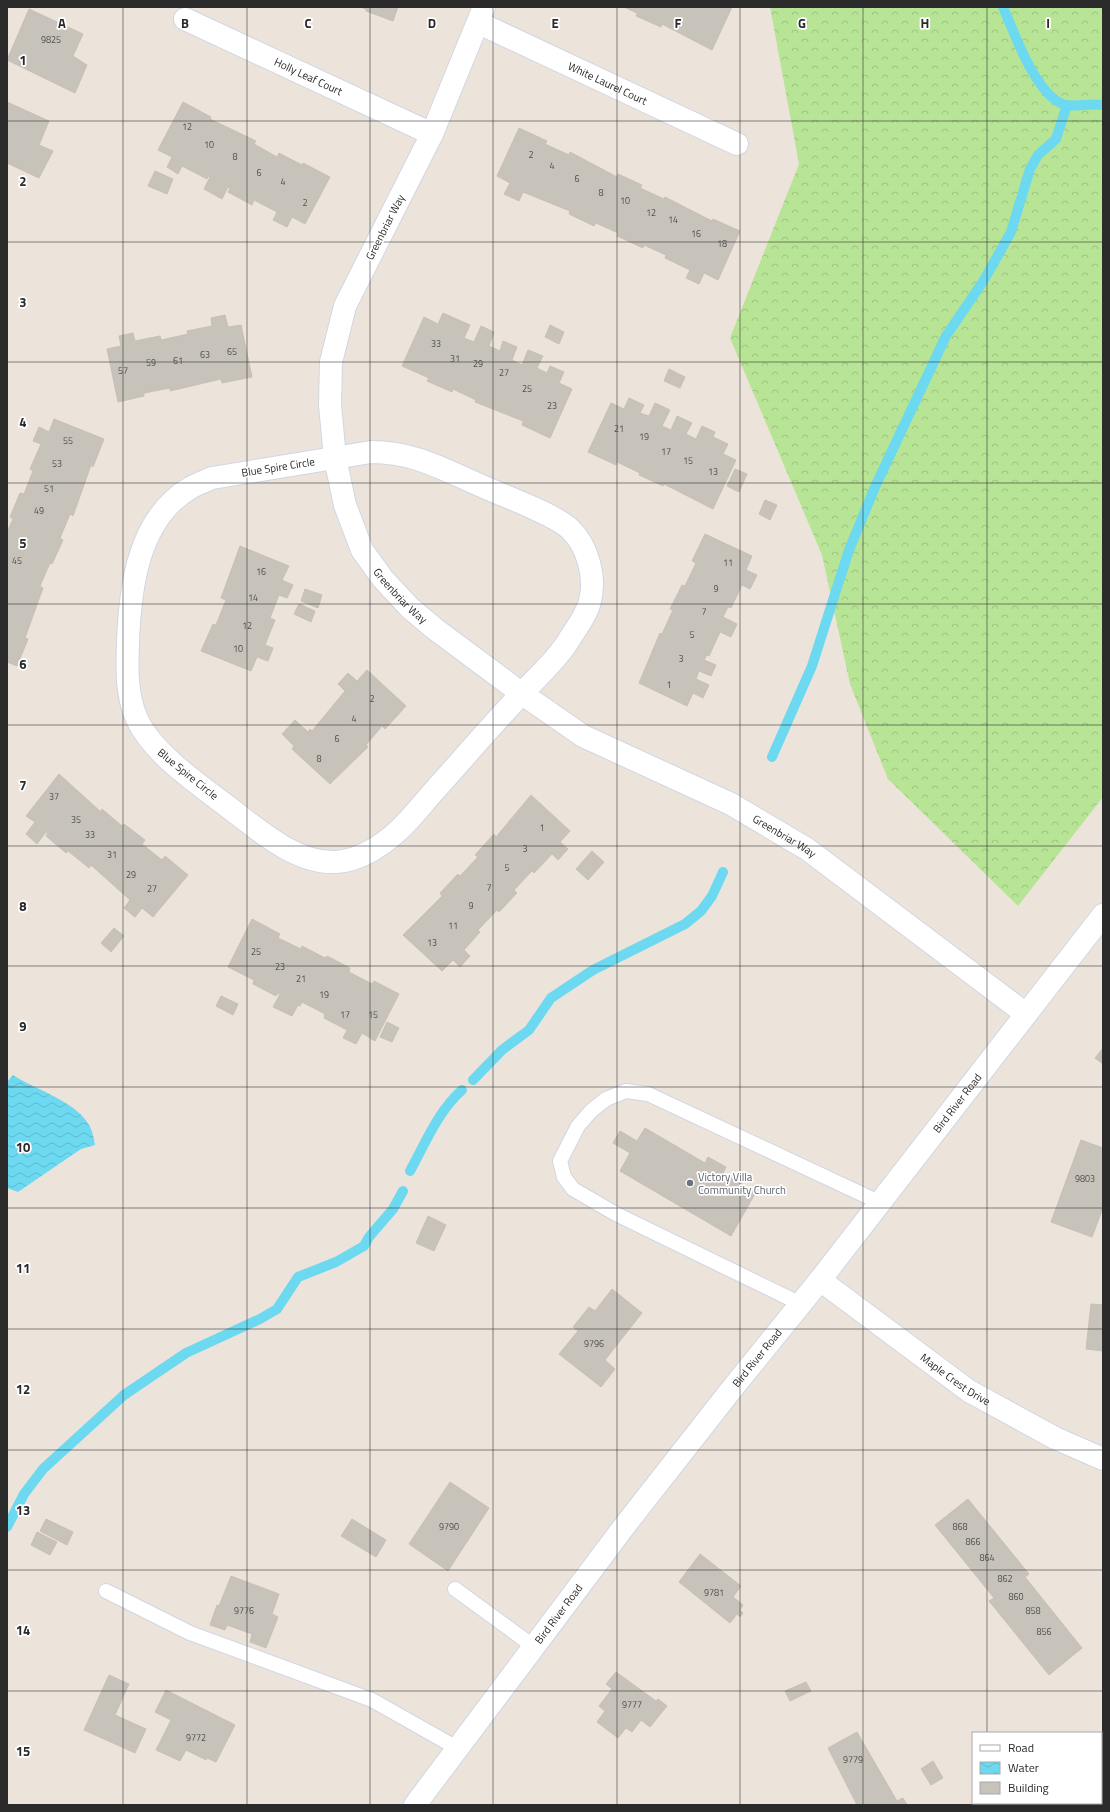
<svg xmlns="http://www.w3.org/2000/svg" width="1110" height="1812" viewBox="0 0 1110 1812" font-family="'Titillium Web',sans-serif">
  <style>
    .forest { fill: url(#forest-crowns) }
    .water { fill: url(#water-waves) }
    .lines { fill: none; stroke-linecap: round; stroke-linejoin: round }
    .stream { stroke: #6cd9f1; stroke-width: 10 }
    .building { fill: #c7c2ba; stroke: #c8c0b5 }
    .service-casing { stroke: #d1d6e3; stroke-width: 16 }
    .minor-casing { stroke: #d1d6e3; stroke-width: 24 }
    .tertiary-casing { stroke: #d1d6e3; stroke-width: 24 }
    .service { stroke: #fff; stroke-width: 14 }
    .minor { stroke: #fff; stroke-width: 22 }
    .tertiary { stroke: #fff; stroke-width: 22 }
    .grid { fill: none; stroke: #2a2a2a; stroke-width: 1; stroke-opacity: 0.55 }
    .worship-dot { fill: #6b7280; stroke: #fff; stroke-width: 1.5 }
    .labels { text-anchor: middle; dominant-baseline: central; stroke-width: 3.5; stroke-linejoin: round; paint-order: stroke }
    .number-label { font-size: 9px; fill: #51504e }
    .street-label { font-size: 11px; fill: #2a2a2a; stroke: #fff }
    .worship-label { font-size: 11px; fill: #5b616d; stroke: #fff; text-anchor: start }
    .grid-label { font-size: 13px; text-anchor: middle; font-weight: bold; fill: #2a2a2a; stroke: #fff; stroke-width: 3.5; stroke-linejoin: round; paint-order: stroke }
  </style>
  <defs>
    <pattern id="forest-crowns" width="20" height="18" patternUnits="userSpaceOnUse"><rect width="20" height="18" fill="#b8e496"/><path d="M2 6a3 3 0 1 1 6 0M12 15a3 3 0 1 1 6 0" fill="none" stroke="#9ec481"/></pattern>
    <pattern id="water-waves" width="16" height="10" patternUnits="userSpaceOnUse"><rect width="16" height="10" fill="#6cd9f1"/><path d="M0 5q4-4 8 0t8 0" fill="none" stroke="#5ebacf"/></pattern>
  </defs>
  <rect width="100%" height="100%" fill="#ece4db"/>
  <!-- forest -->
  <path class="forest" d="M770 7H1103V797L1018 906 888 779 850 684 822 555 730 338 799 164Z"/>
  <!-- water -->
  <path class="water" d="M13 1075C35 1090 80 1102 91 1129 93 1134 94 1140 95 1145L81 1149 18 1192 7 1188V1082Z"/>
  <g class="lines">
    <!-- stream -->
    <g class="stream">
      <path d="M1003 7C1014 32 1037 99 1066 105 1078 107 1091 103 1103 105"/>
      <path d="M772 757 812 666 849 550 875 487 946 336 984 280 1011 232 1030 169 1038 155 1056 139 1067 105"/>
      <path d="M473 1080 502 1050 529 1030 551 998 593 970 685 924 701 911 712 896 723 872"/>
      <path d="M410 1171C425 1144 438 1111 462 1090"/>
      <path d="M7 1527 24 1494 43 1469 124 1395 186 1353 260 1319 277 1309 298 1277 336 1262 364 1246 369 1237 393 1209 403 1191"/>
    </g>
  </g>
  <!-- building -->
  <g class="building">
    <path d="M360 7H398L393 21 366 11V9Z"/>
    <path d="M624 7H732L712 50 662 24 661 27 636 16 637 13Z"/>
    <path d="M29 9 83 34 73 56 87 65 75 93 7 60Z"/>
    <path d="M7 102 49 121 39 145 53 151 39 178 7 163Z"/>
    <path d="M183 102 211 117 210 119 256 141 254 144 277 157 279 153 302 165 303 163 330 177 305 224 292 217 287 227 273 220 277 212 254 200 252 205 228 192 230 189 228 187 222 199 204 189 210 177 208 176 207 179 182 166 178 174 167 167 172 157 158 150Z"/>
    <path d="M519 128 547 141 545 144 569 155 570 152 617 177 618 174 642 185 640 188 664 199 665 197 712 221 713 219 740 231 718 280 704 273 699 284 686 278 690 270 665 258 666 255 644 245 643 248 617 236 618 233 596 223 594 226 569 214 570 211 523 192 519 201 504 194 510 183 497 176Z"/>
    <path d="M155 171 173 179 167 194 148 186Z"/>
    <path d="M443 313 470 325 464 338 474 342 481 326 494 332 489 346 500 351 503 341 517 347 512 360 522 365 528 350 543 356 537 368 547 373 550 366 564 372 559 383 572 389 550 438 522 425 523 421 475 402 476 400 453 389 452 392 427 381 429 378 402 366 424 317 438 324Z"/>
    <path d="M225 315 228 327 241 325 252 377 222 383 221 379 170 391V388L144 393V396L118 402 107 349 121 346 119 336 133 333 135 341 160 336 161 340 188 334 187 331 212 326 211 318Z"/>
    <path d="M550 325 564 332 559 344 545 337Z"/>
    <path d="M669 369 685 377 680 388 664 381Z"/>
    <path d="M629 398 644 405 640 413 649 416 655 403 670 410 662 426 671 430 677 416 692 423 686 434 696 439 702 426 715 432 713 437 728 444 723 454 736 460 713 509 664 484 663 486 639 475 640 473 617 462 616 465 588 452 611 403 624 409Z"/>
    <path d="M54 419 104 439 93 467 91 465 73 516 70 514 60 538 63 540 52 564 50 563 40 586 43 588 25 638 28 639 17 666 7 662V532L13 519 10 517 20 493 24 494 33 471 30 469 41 444 33 441 39 427 49 432Z"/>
    <path d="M735 469 747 474 739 492 727 486Z"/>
    <path d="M765 500 777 505 770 520 759 514Z"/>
    <path d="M705 534 752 556 746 570 757 575 750 589 742 585 731 608 728 607 723 617 737 624 731 637 720 632 709 656 707 655 704 660 716 665 711 676 699 671 696 679 709 685 703 698 693 693 687 706 639 683 660 633 662 634 673 610 670 609 682 585 685 586 696 563 692 561Z"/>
    <path d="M240 546 289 566 282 580 293 585 287 598 279 595 270 618 275 620 265 645 273 648 268 661 257 657 251 671 201 651 213 624 216 625 226 600 221 598Z"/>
    <path d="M305 589 322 595 318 608 301 601Z"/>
    <path d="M299 604 315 611 311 622 294 614Z"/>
    <path d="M367 670 406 706 385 729 382 726 366 745 368 747 330 784 292 749 294 746 282 734 295 720 308 732 310 729 312 731 345 691 338 684 348 673 357 681Z"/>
    <path d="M59 774 101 812 102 809 122 826 124 824 145 840 142 844 162 860 165 856 188 875 153 917 142 908 135 917 124 908 130 900 91 865 89 868 68 851 66 853 46 836 48 833 46 832 37 844 26 834 35 822 26 816Z"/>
    <path d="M531 795 570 831 560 842 568 849 558 860 552 854 534 873 532 871 514 890 517 893 499 912 497 910 478 930 480 932 464 950 470 956 460 967 453 960 442 971 403 935 442 896 440 893 458 874 460 876 478 857 475 855 494 834 496 837Z"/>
    <path d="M592 851 604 862 588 880 576 869Z"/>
    <path d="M252 919 280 934 278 938 301 949 302 946 325 958 327 956 350 968 349 972 372 984 374 981 399 994 375 1041 362 1033 356 1044 343 1038 347 1030 324 1018 325 1014 302 1002 300 1006 298 1005 292 1016 273 1007 280 994 278 993 276 996 253 984 254 980 228 967Z"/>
    <path d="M114 928 124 936 111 952 101 943Z"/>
    <path d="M221 996 238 1004 233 1015 216 1006Z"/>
    <path d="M387 1022 399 1028 392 1042 380 1037Z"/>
    <path d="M1103 1048V1064L1095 1058Z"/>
    <path d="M645 1128 705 1163 708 1157 726 1167 723 1173 756 1192 731 1236 620 1171 630 1153 613 1143 620 1131 637 1141Z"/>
    <path d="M1081 1140 1103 1148V1208L1092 1237 1051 1222Z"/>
    <path d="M428 1216 446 1225 434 1251 416 1243Z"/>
    <path d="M612 1289 642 1313 605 1360 615 1369 601 1387 559 1354 578 1331 573 1327 589 1307 595 1311Z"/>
    <path d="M1091 1304 1103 1305V1351L1086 1349Z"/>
    <path d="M450 1482 489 1508 448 1571 409 1544Z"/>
    <path d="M968 1499 1029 1574 1025 1577 1082 1648 1049 1675 989 1601 994 1598 935 1525Z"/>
    <path d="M46 1519 73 1532 67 1545 40 1531Z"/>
    <path d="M352 1519 386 1540 376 1557 341 1536Z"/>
    <path d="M37 1532 57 1542 50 1555 31 1545Z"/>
    <path d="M700 1554 741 1586 733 1597 743 1605 740 1610 743 1613 740 1617 737 1614 730 1623 679 1582Z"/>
    <path d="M231 1576 279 1594 272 1614 278 1617 266 1648 250 1642 252 1634 227 1625 225 1630 210 1625 217 1605 219 1606Z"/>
    <path d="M616 1672 656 1701 658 1699 667 1706 650 1727 641 1720 632 1732 626 1728 618 1738 597 1722 605 1711 599 1706 612 1689 606 1684Z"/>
    <path d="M109 1675 129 1684 115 1715 146 1729 135 1753 84 1730Z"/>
    <path d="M806 1682 811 1691 790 1701 785 1691Z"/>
    <path d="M166 1690 235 1725 216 1762 207 1758 206 1760 186 1750 180 1761 156 1750 171 1720 155 1712Z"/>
    <path d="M857 1732 897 1801 903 1798 907 1805H857L828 1748Z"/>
    <path d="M933 1761 943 1778 931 1785 921 1769Z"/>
    <path d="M1101 1779 1103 1780V1805H1092L1093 1803H1101Z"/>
  </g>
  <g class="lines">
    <!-- service casing -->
    <g class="service-casing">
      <g id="service">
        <path d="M801 1304 616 1214 573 1189 564 1177 560 1161 578 1126 591 1111 606 1099 626 1091 648 1094 881 1203"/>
        <path d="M455 1589 533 1646"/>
        <path d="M106 1591 190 1633 372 1700 457 1748"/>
      </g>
    </g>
    <!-- minor casing -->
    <g class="minor-casing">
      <g id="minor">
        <path id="s1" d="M484 7 432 134 345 306 331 362 330 405 335 458 345 505 362 550 383 579 410 608 435 629 521 693 583 736 731 804 807 849 1026 1014"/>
        <path id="s2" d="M185 19 432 134"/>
        <path id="s3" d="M479 23 737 144"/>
        <path d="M371 452C416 452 444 470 484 487 506 497 554 514 570 529 588 546 596 578 590 601 587 615 574 631 567 643 552 666 529 684 511 705 485 733 460 762 435 790 423 803 412 818 399 830 383 845 359 861 336 862 299 864 263 834 236 813 204 788 153 755 137 719 126 695 127 668 128 642 130 587 138 519 190 488 197 484 205 481 212 478Z"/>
        <path id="s4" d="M820 1280 969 1391 1055 1438 1103 1459"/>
      </g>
    </g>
    <!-- tertiary casing -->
    <g class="tertiary-casing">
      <g id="tertiary">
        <path id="s5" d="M415 1805 626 1524 731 1390 820 1280 1103 915"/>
      </g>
    </g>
    <!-- service -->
    <use href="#service" class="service"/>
    <!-- minor -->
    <use href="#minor" class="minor"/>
    <!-- tertiary -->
    <use href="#tertiary" class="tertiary"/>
  </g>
  <!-- grid -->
  <path class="grid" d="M123 7V1805M247 7V1805M370 7V1805M493 7V1805M617 7V1805M740 7V1805M863 7V1805M987 7V1733M7 121H1103M7 242H1103M7 362H1103M7 483H1103M7 604H1103M7 725H1103M7 846H1103M7 966H1103M7 1087H1103M7 1208H1103M7 1329H1103M7 1450H1103M7 1570H1103M7 1691H1103M987 1803V1805"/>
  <!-- markers -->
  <circle class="worship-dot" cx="690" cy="1183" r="4"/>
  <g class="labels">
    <!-- number labels -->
    <g class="number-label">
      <text x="51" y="39">9825</text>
      <text x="187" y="126">12</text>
      <text x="209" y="144">10</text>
      <text x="531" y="154">2</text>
      <text x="235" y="156">8</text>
      <text x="552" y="165">4</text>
      <text x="259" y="172">6</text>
      <text x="577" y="178">6</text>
      <text x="283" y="181">4</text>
      <text x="601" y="192">8</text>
      <text x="625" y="200">10</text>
      <text x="305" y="202">2</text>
      <text x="651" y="212">12</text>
      <text x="673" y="219">14</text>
      <text x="696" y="233">16</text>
      <text x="722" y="243">18</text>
      <text x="436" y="343">33</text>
      <text x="232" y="351">65</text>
      <text x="205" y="354">63</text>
      <text x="455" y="358">31</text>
      <text x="178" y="360">61</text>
      <text x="151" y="362">59</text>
      <text x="478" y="363">29</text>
      <text x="123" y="370">57</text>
      <text x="504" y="372">27</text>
      <text x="527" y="388">25</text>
      <text x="552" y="405">23</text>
      <text x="619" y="428">21</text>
      <text x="644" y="436">19</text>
      <text x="68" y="440">55</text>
      <text x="666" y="451">17</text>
      <text x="688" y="460">15</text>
      <text x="57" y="463">53</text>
      <text x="713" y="471">13</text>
      <text x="49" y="488">51</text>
      <text x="39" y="510">49</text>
      <text x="17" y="560">45</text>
      <text x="728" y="562">11</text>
      <text x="261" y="571">16</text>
      <text x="716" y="588">9</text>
      <text x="253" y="597">14</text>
      <text x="704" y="611">7</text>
      <text x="247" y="625">12</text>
      <text x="692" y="634">5</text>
      <text x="238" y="648">10</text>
      <text x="681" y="658">3</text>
      <text x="669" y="684">1</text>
      <text x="372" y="698">2</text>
      <text x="354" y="718">4</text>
      <text x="337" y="738">6</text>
      <text x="319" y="758">8</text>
      <text x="54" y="796">37</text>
      <text x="76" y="819">35</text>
      <text x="542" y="827">1</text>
      <text x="90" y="834">33</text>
      <text x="525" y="848">3</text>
      <text x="112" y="854">31</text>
      <text x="507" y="867">5</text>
      <text x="131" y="874">29</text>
      <text x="489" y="887">7</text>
      <text x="152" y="888">27</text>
      <text x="471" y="905">9</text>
      <text x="453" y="925">11</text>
      <text x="432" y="942">13</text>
      <text x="256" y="951">25</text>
      <text x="280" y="966">23</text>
      <text x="301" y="978">21</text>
      <text x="324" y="994">19</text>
      <text x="345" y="1014">17</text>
      <text x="373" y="1014">15</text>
      <text x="1085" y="1178">9803</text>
      <text x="594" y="1343">9796</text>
      <text x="449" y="1526">9790</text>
      <text x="960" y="1526">868</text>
      <text x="973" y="1541">866</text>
      <text x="987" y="1557">864</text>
      <text x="1005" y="1578">862</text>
      <text x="714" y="1592">9781</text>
      <text x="1016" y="1596">860</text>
      <text x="244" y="1610">9776</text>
      <text x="1033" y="1610">858</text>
      <text x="1044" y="1631">856</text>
      <text x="632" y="1704">9777</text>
      <text x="196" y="1737">9772</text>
      <text x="853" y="1759">9779</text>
    </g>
    <!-- street labels -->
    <g class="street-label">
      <text stroke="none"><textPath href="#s2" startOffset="136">Holly Leaf Court</textPath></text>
      <text stroke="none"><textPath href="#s3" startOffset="142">White Laurel Court</textPath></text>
      <text transform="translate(385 227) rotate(-63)">Greenbriar Way</text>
      <text transform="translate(278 467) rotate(-9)">Blue Spire Circle</text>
      <text stroke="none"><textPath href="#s1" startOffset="640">Greenbriar Way</textPath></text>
      <text transform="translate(188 774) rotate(39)">Blue Spire Circle</text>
      <text stroke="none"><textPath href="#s1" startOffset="1096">Greenbriar Way</textPath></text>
      <text stroke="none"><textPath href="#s5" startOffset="887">Bird River Road</textPath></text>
      <text stroke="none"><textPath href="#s5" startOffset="563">Bird River Road</textPath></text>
      <text stroke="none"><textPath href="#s4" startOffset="168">Maple Crest Drive</textPath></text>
      <text stroke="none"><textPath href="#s5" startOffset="239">Bird River Road</textPath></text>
    </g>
    <!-- worship labels -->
    <g class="worship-label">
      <text x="698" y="1177">Victory Villa<tspan x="698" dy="13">Community Church</tspan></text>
    </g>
  </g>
  <g class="grid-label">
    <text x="62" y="28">A</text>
    <text x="185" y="28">B</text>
    <text x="308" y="28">C</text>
    <text x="432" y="28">D</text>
    <text x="555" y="28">E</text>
    <text x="678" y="28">F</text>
    <text x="802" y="28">G</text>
    <text x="925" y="28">H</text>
    <text x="1048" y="28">I</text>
    <text x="23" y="65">1</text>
    <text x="23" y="186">2</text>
    <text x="23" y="307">3</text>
    <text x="23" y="427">4</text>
    <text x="23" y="548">5</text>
    <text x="23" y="669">6</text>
    <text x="23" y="790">7</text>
    <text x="23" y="911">8</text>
    <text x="23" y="1031">9</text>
    <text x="23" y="1152">10</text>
    <text x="23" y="1273">11</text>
    <text x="23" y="1394">12</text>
    <text x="23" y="1515">13</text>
    <text x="23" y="1635">14</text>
    <text x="23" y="1756">15</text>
  </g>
  <!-- border -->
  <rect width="1110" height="1812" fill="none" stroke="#2a2a2a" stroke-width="16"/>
  <!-- legend -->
  <rect x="972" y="1732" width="130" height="72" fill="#ffffff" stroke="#aaaaaa"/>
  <rect x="980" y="1745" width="20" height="6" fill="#ffffff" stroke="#aaaaaa"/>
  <text x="1008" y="1752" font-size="12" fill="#2a2a2a">Road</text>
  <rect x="980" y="1762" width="20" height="12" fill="url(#water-waves)" stroke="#aaaaaa"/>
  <text x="1008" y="1772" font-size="12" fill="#2a2a2a">Water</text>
  <rect x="980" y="1782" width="20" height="12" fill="#c7c2ba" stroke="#aaaaaa"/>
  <text x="1008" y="1792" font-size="12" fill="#2a2a2a">Building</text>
</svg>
